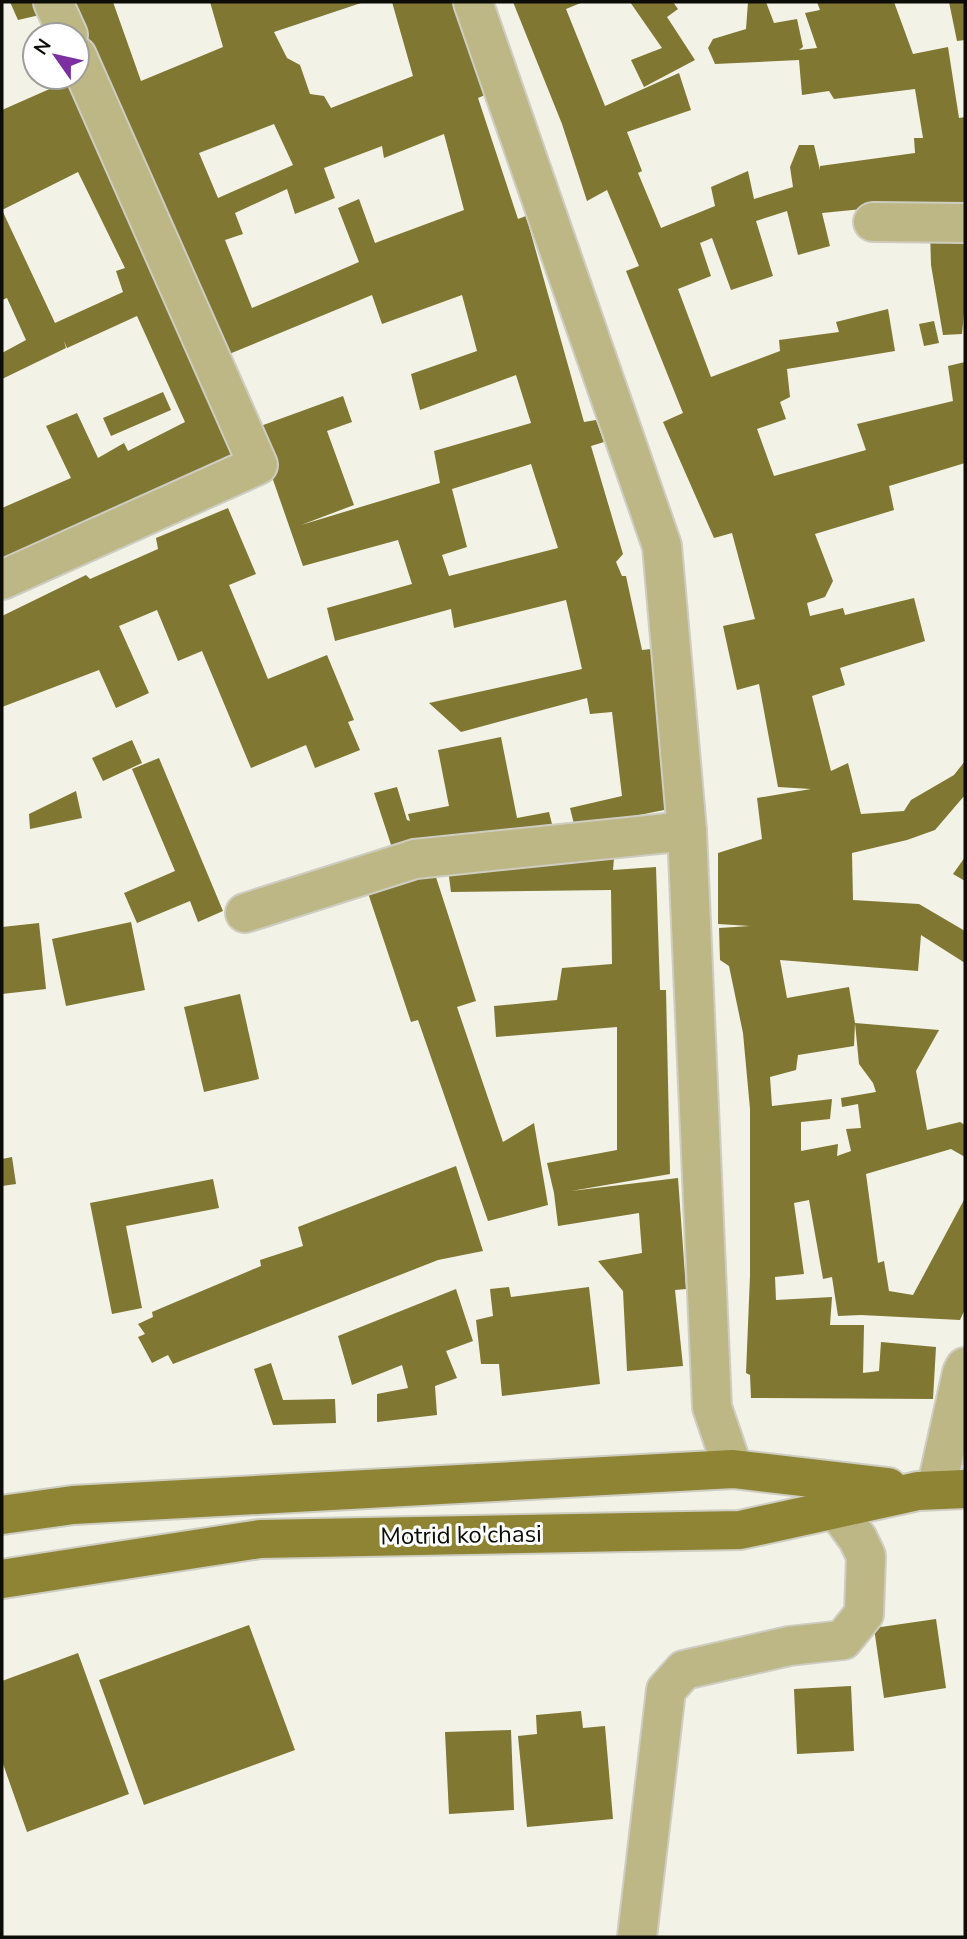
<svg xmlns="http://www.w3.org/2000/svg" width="967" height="1939" viewBox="0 0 967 1939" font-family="'Nunito Sans',sans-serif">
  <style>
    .building { fill: #7f7732; fill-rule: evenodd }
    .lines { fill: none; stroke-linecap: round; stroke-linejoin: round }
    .minor-casing { stroke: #cecdc2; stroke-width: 42 }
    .major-casing { stroke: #cecdc2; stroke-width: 42 }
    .minor { stroke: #bdb785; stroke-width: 38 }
    .major { stroke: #8e8433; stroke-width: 38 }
    .labels { text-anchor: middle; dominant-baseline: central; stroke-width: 6; stroke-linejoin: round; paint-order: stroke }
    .street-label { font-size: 24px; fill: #0c0c08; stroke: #fff }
  </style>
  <rect width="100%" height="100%" fill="#f3f2e6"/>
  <!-- building -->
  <g class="building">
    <path d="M10 2H38L44 14 18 20Z"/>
    <path d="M70 2H113L141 81 223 47 210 2H364L274 32 287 58 300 65 310 94 324 96 331 108 413 76 392 2H454L478 65 492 92 478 98 518 219 526 216 584 422 596 420 604 442 591 446 623 554 616 562 622 576H626L642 650 651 649 674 808 575 828 570 808 622 796 612 712 590 714 587 698 461 732 429 703 582 669 566 600 454 628 451 609 335 641 327 608 412 584 398 540 303 566 255 428 343 396 352 422 327 431 354 505 301 525 440 483 434 451 531 423 516 375 420 410 411 374 477 351 462 295 382 324 372 295 217 359ZM274 124 293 165 218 198 199 153ZM444 134 464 210 375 243 359 199 338 208 359 262 252 308 225 240 243 234 235 213 287 189 295 214 335 198 324 168 382 146 384 158ZM531 464 558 548 449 576 442 555 467 547 452 489Z"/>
    <path d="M513 2H583L566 9 605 106 679 73 691 110 627 132 642 171 638 173 661 228 715 206 711 187 748 171 754 199 793 187 790 167 799 145H814L820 170V166L915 153 914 138H923L915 89 834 99 829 91 802 95 799 60 715 64 708 48 713 39 746 29 748 2H766L774 23 797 19 803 47 799 50 817 48 805 13 820 10 817 2H894L913 54 948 47 959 118 965 117V216L925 214 923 203 822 213 830 246 798 255 787 211 756 221 773 276 731 290 712 238 700 243 711 276 678 289 711 377 780 351 779 340 839 332 836 322 888 309 895 351 787 369 790 397 780 402 786 419 757 429 774 476 866 450 857 424 953 401 948 366 965 362V463L889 486 894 510 815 534 833 581 825 597 807 603 810 616 843 608 845 615 914 598 925 641 840 668 845 685 812 696 831 771 848 763 861 814 904 811 911 800 954 775 965 761V795L935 830 907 840 852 853 853 900 919 904 965 931V963L921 935 918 971 780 960 787 998 849 987 855 1023 939 1030 916 1071 927 1130 960 1122 965 1125V1157L951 1149 866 1174 878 1263 884 1261 889 1291 913 1295 965 1198V1309L960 1320 861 1315 838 1316 832 1277 823 1279 809 1200 794 1203 804 1274 775 1277 776 1300 832 1297 830 1325H864L863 1373 879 1371 881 1342 936 1347 933 1399 751 1398 750 1375 746 1373 750 1276V1109L743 1033 729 966 720 960 719 928 750 926 718 924V853L762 839 757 798 811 789 778 787 759 684 737 690 723 626 755 619 732 533 714 538 663 422 683 413 626 271 639 266 607 190 587 201 562 124ZM855 1023 859 1064 873 1083 876 1092 841 1098 842 1107 858 1104 861 1128 846 1129 851 1151 837 1156 838 1144 801 1151V1122L830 1119 832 1099 772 1106 770 1077 796 1070 798 1055 854 1046Z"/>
    <path d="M630 2H673L678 9 667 17 695 60 644 87 631 60 662 48Z"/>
    <path d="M949 2H965V40L957 41Z"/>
    <path d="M70 80 244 456 2 566V508L71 478 46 426 77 413 98 458 124 443 128 451 185 422 137 316 67 348 64 341 66 348 2 379V353L26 340 7 298 2 300V110ZM78 172 125 268 116 271 123 292 55 323 2 210Z"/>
    <path d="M930 229H965V303L962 334 943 335 931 265Z"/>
    <path d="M934 321 939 343 924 346 919 324Z"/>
    <path d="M163 392 171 410 111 436 103 418Z"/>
    <path d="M228 508 256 574 229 585 268 679 327 655 354 720 348 722 360 750 315 768 306 745 251 768 202 651 178 661 157 610 119 626 149 693 116 708 99 670 2 707V616L86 575 90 579 158 549 156 538Z"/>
    <path d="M501 737 517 818 549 812 552 824 395 857 374 793 397 787 407 820 410 821 408 814 449 806 438 750Z"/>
    <path d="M132 740 142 763 103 781 92 758Z"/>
    <path d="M159 758 223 911 198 922 190 901 137 923 124 893 175 871 132 769Z"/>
    <path d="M76 791 82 818 30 829 29 814Z"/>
    <path d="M965 857V881L953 874Z"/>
    <path d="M614 858 613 870 656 867 660 990H666L670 1174 571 1191 678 1178 686 1289 675 1290 683 1366 627 1371 623 1291 598 1261 642 1253 639 1213 558 1226 554 1193 547 1163 617 1150V1027L496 1037 494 1006 557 1000 562 968 612 964 611 890 451 892 448 869Z"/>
    <path d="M433 868 476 1001 457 1007 503 1142 534 1123 548 1205 488 1221 418 1020 411 1022 367 890Z"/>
    <path d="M131 922 145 990 66 1006 52 939Z"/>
    <path d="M39 923 46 989 2 994V927Z"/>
    <path d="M240 994 259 1079 204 1092 184 1007Z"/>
    <path d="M12 1157 16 1184 2 1186V1159Z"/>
    <path d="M456 1166 483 1251 438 1260 173 1364 168 1355 152 1363 138 1337 145 1334 138 1324 153 1317 152 1312 261 1266 260 1260 303 1246 298 1227Z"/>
    <path d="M213 1179 219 1208 126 1226 142 1308 112 1314 90 1203Z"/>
    <path d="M509 1287 511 1297 589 1287 600 1384 502 1396 499 1364H481L476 1320 493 1316 490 1289Z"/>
    <path d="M456 1289 473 1341 446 1351 457 1378 435 1386 437 1415 377 1422V1394L408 1388 402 1365 352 1385 338 1336Z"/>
    <path d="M271 1363 283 1400 335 1399 336 1423 273 1425 254 1369Z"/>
    <path d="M936 1619 946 1688 884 1698 874 1628Z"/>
    <path d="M249 1625 295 1750 144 1805 99 1680Z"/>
    <path d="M78 1653 129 1794 27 1832 2 1761V1681Z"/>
    <path d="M851 1686 854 1751 797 1754 794 1689Z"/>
    <path d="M581 1711 583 1728 605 1726 613 1819 527 1827 518 1736 537 1734 536 1715Z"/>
    <path d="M511 1730 514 1810 449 1814 445 1732Z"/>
  </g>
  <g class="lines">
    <!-- minor casing -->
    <g class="minor-casing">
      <g id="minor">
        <path d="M53 2 68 35"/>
        <path d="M473 2 662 546 687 831 712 1407 733 1469"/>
        <path d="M873 222 965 223"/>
        <path d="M2 580 258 465 77 56"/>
        <path d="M245 913 415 859 687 831"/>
        <path d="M936 1490 962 1373 965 1367"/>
        <path d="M637 1937 666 1690 684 1670 789 1646 843 1640 864 1614 866 1556 858 1539 836 1509"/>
      </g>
    </g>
    <!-- major casing -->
    <g class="major-casing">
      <g id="major">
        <path d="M2 1515 73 1505 733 1469 888 1487"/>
        <path d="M2 1579 260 1539 740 1530 918 1491 965 1489"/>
      </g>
    </g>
    <!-- minor -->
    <use href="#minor" class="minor"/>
    <!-- major -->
    <use href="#major" class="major"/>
  </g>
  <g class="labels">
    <!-- street labels -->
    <g class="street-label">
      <text transform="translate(461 1535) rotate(-1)">Motrid ko'chasi</text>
    </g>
  </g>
  <!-- border -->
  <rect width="967" height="1939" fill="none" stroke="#0c0c08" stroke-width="7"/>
  <!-- north arrow -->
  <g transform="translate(56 56) rotate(304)"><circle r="33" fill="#ffffff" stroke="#9e9e9c" stroke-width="2"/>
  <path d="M0-5L12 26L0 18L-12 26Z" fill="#7c2fa0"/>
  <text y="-10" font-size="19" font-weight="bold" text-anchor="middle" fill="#0c0c08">N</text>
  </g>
</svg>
